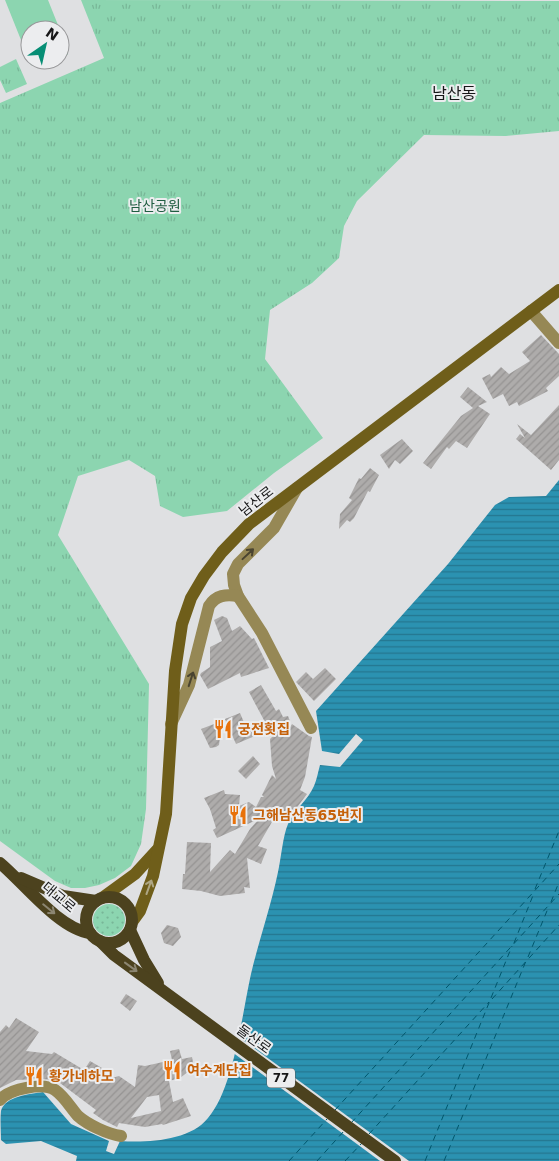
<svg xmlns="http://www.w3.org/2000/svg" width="559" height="1161" viewBox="0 0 559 1161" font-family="'DejaVu Sans','Noto Sans KR',sans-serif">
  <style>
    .grass { fill: #8cd5b0 }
    .park { fill: url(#park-tufts) }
    .garden { fill: url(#garden-dots) }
    .water { fill: url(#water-rules) }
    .pier { fill: #dfe0e2 }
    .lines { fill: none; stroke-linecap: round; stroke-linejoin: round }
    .ferry { stroke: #00566c; stroke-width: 1; stroke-dasharray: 6 5; stroke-linecap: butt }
    .building { fill: url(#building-hatch); fill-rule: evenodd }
    .street { stroke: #968855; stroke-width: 12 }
    .secondary { stroke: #6f5e1a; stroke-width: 12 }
    .primary { stroke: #4c421e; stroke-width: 12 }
    .oneway { stroke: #4a4430 }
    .oneway2 { stroke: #aea684 }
    .oneway3 { stroke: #8c8672 }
    .labels { text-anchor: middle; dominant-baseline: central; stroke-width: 4; stroke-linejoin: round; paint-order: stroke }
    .shield { fill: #ecedef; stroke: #575758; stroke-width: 1 }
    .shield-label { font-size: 12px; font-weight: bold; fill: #171718 }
    .park-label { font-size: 14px; fill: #205e42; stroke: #ecedef }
    .street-label { font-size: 14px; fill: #171718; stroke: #ecedef }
    .food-label { font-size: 14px; font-weight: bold; fill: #c56008; stroke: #ecedef; text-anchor: start }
    .quarter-label { font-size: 16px; fill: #171718; stroke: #ecedef }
  </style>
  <defs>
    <pattern id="park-tufts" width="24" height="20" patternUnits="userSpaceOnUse" patternTransform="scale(1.25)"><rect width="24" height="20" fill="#8cd5b0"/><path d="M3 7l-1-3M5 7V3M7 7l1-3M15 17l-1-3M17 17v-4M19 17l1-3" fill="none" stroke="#78b697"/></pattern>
    <pattern id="garden-dots" width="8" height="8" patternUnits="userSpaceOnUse" patternTransform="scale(1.25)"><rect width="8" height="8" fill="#8cd5b0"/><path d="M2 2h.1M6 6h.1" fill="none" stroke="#78b697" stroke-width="1.8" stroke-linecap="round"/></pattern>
    <pattern id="water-rules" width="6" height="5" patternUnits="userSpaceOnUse" patternTransform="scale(1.25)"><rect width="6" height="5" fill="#2b92b1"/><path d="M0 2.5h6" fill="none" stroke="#24768f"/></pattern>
    <pattern id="building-hatch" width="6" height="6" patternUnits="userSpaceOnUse" patternTransform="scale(1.25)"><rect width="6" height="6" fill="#aeacab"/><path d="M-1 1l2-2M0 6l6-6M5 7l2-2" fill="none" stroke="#959392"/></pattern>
  </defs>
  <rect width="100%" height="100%" fill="#dfe0e2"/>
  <!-- grass -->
  <g class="grass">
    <path d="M5 0H48L60 30H30V60H59L40 67 31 65Z"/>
    <path d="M60 30 68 54 65 57 60 60Z"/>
  </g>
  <!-- park -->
  <g class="park">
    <path d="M81 0 559 1V131L506 136 424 135 357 201 344 226 339 258 312 283 270 310 265 359 323 438 274 473 227 511 183 517 160 506 155 476 129 460 78 476 58 535 149 684 146 809 141 844 131 866 115 878 99 885 85 888H71L55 881 0 841V103L104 58Z"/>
    <path d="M16 59 27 84 6 93 0 80V67Z"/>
  </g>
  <!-- garden -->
  <circle class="garden" cx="109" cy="920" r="16"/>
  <!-- water -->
  <path class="water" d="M559 480V1161H76L77 1156 41 1141 6 1144 1 1140C1 1131 0 1120 1 1111 5 1096 30 1094 43 1092L71 1124 109 1141 106 1151 114 1154 120 1141C146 1143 190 1141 208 1118 234 1088 242 1014 251 974 259 940 271 906 278 872 281 859 283 835 288 824 294 810 308 800 314 786 317 779 318 772 320 765L340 767 363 740 356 734 339 754 322 751 316 711 448 564 495 505 509 497 546 496Z"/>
  <!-- pier -->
  <path class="pier" d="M236 1035 409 1161H380L232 1052Z"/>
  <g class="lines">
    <!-- ferry -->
    <g class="ferry">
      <path d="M535 889 559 831"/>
      <path d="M551 902 559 882"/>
      <path d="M514 943 534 893"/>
      <path d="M528 957 549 906"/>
      <path d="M492 999 559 925"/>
      <path d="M335 1110 559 864"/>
      <path d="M351 1123 559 894"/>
      <path d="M369 1134 489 1002"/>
      <path d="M289 1161 327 1119"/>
      <path d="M317 1161 344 1131"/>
      <path d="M345 1161 362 1143"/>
      <path d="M425 1161 512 946"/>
      <path d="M444 1161 526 961"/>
    </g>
  </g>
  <!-- building -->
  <g class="building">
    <path d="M541 335 559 354V376L546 388 548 391 519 406 517 402 509 406 503 394 493 399 482 378 490 374 491 377 501 367 509 374 530 361 522 352Z"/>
    <path d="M468 387 487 402 478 406 490 414 467 448 456 441 449 449 447 447 431 469 423 463 461 416 473 408 460 397Z"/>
    <path d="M559 405V460L551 470 516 439 520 434 525 438 517 424 531 435Z"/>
    <path d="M402 439 413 451 400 464 395 460 389 469 380 455Z"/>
    <path d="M370 468 379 475 370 492 368 491 354 518 350 522 347 520 339 529 340 514 352 500 349 498 359 478 361 479Z"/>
    <path d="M222 616 227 618 232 631 240 626 252 639 254 638 269 668 241 677 240 673 208 689 200 675 201 673 210 667V647L222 641 214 620Z"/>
    <path d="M325 668 336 679 314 701 296 682 306 672 313 679Z"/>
    <path d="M261 685 276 711 279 709 283 717 288 716 290 721 286 723 289 729 292 724 309 736 312 737 305 777 300 790 307 794 286 822 276 815 258 846 267 849 261 864 247 858 250 888 244 887 245 893 220 896 201 891 182 889 183 874H185L187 842 211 843 210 872 230 850 235 854 250 829 259 819 217 838 213 830 216 828 210 809 204 798 224 790 225 794 240 795 239 806 249 802 256 807 261 797H264L262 795 272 775 276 779 272 766 270 739 286 723 236 744 225 719 240 713 246 727 265 722 249 692Z"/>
    <path d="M222 721 219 745 216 747 210 748 201 729Z"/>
    <path d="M253 756 260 764 246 779 238 771Z"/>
    <path d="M167 925 178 928 181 937 173 946 164 943 161 933Z"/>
    <path d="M126 994 137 1001 130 1011 120 1003Z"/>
    <path d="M16 1018 39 1032 26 1051 52 1054 54 1052 84 1070 90 1061 102 1068 105 1080 119 1076 135 1087 138 1065 145 1066 172 1060 170 1051 179 1049 182 1059 192 1057 194 1067 180 1078 169 1081 173 1102 183 1098 191 1116 163 1125 162 1124 145 1127 119 1123 117 1127 103 1120 93 1113 96 1110 60 1083 53 1080 42 1079 16 1080 0 1088V1032L6 1025 9 1028ZM159 1095 161 1111 131 1118 147 1097Z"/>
  </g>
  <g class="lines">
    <!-- street -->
    <g class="street">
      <path d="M531 311 559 343"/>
      <path d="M297 488 274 528 238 564 233 574 234 585 238 596 262 633 311 728"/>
      <path d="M171 724 189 685 209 606C216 595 226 594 238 596"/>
      <path d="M0 1100C9 1089 43 1082 55 1090 64 1096 71 1108 78 1116 88 1125 108 1134 121 1136"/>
    </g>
    <!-- secondary -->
    <g class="secondary">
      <path d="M102 898 135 874 157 850"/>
      <path d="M132 922 140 911 153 876 166 814 175 671 182 624 191 598 204 576 222 552 249 524 559 290"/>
    </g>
    <!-- primary -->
    <g class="primary">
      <path d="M0 863C24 883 59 929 90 933"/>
      <path d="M21 878 63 896 96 901"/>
      <circle cx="109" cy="920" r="23"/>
      <path d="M130 930 144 960 158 983"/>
      <path d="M100 941 114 955 395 1161"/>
    </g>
  </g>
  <!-- one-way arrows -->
  <defs><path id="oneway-shaft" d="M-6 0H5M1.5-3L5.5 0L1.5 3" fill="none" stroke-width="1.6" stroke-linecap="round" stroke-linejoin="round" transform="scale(1.25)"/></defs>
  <g class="oneway">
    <use href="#oneway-shaft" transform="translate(248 554) rotate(-43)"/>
    <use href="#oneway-shaft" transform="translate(191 679) rotate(-72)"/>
  </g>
  <use class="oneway2" href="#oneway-shaft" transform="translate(149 887) rotate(-70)"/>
  <g class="oneway3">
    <use href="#oneway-shaft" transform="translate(49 909) rotate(39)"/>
    <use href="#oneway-shaft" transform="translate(131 967) rotate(36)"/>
  </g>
  <!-- icons -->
  <defs>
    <g id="restaurant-bare" transform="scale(1.5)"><path d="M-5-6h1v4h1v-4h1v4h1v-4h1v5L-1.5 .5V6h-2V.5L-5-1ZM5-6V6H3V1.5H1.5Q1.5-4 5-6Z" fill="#e8710a" stroke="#ecedef" stroke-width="2.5" paint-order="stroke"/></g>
  </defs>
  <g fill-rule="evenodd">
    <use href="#restaurant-bare" x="223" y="729"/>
    <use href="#restaurant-bare" x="238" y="815"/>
    <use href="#restaurant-bare" x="172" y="1070"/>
    <use href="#restaurant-bare" x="34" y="1076"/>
  </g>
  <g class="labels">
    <!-- shield labels -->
    <rect class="shield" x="267" y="1068.5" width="28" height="19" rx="4"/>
    <g class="shield-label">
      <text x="281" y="1078">77</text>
    </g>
    <!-- park labels -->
    <g class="park-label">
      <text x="155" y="206">남산공원</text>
    </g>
    <!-- street labels -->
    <g class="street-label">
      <text transform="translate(256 501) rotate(-38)">남산로</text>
      <text transform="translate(59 897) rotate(40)">대교로</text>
      <text transform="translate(254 1039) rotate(36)">돌산로</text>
    </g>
    <!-- food labels -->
    <g class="food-label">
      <text x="238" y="729">궁전횟집</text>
      <text x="253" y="815">그해남산동65번지</text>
      <text x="187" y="1070">여수계단집</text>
      <text x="49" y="1076">황가네하모</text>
    </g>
    <!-- quarter labels -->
    <g class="quarter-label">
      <text x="454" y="93">남산동</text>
    </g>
  </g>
  <!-- north arrow -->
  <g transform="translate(45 45) rotate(34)"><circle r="24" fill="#ecedef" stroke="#979799"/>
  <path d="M0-4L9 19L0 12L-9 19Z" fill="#068e75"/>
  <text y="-8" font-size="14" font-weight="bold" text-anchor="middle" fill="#171718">N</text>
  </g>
</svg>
